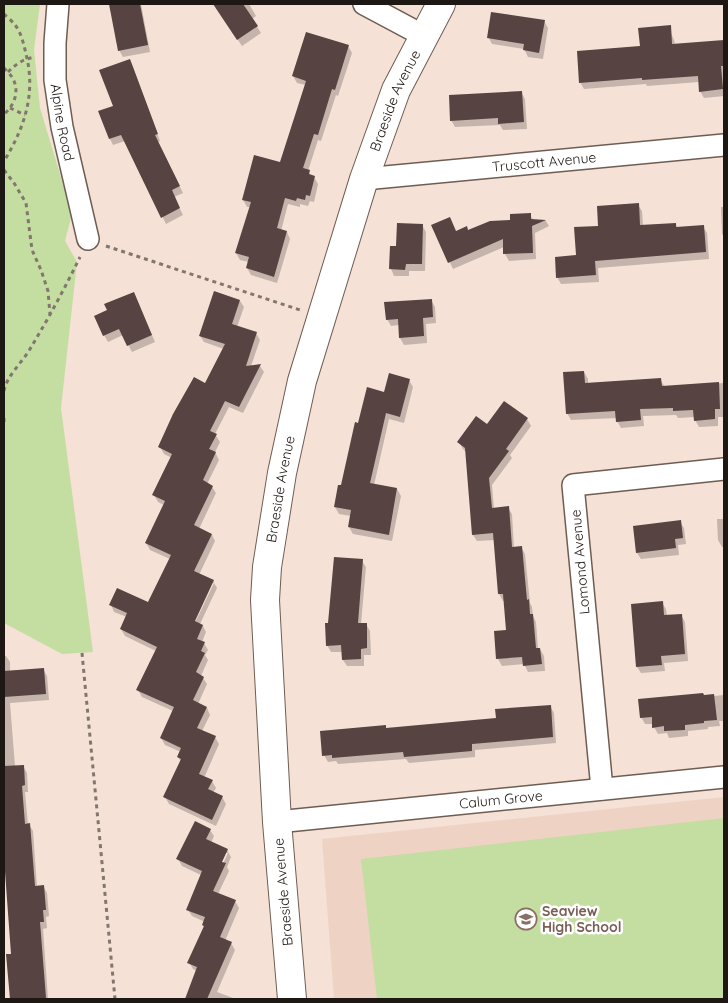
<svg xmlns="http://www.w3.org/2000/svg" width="728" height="1003" viewBox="0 0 728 1003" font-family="Quicksand,sans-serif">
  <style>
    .built { fill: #eed3c4 }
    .green { fill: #c4dda1 }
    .shadow { fill: #0003; fill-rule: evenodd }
    .building { fill: #564342 }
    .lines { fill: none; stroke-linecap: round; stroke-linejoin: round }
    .street-casing { stroke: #6e5d54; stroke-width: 24 }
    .secondary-casing { stroke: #6e5d54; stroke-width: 30 }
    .path { stroke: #82766e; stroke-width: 3; stroke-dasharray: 4 4; stroke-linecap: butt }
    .street { stroke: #fff; stroke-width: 21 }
    .secondary { stroke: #fff; stroke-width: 28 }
    .labels { text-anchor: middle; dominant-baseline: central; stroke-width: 5; stroke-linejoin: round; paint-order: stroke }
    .street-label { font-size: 14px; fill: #1e1814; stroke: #fff }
    .education-label { font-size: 14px; font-weight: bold; fill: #785e54; stroke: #fff; text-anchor: start }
  </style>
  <rect width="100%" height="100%" fill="#f5e1d6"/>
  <!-- built -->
  <path class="built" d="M724 797V999H334L322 839Z"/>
  <!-- green -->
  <g class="green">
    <path d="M4 4H40L34 50 40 108 72 214 65 241 77 262 61 408 93 652 62 654 4 623Z"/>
    <path d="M724 818V999H377L361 859Z"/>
  </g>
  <!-- shadow -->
  <g class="shadow">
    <path d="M110 4H141L150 52 123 57 119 50Z"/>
    <path d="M214 4H249L256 16 252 19 261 33 242 46Z"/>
    <path d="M544 21 548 28 543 59 528 57 524 49 492 44 489 38Z"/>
    <path d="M671 33 674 40 675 45 724 41V96L704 98 700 91 699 82 647 86 646 84 584 89 580 82 641 47Z"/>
    <path d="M348 46 352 53 338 96 336 95 321 141 318 140 308 171 312 177H314L318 184 314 202 310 201 308 206 300 204V207L288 204 281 231 287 232 290 239 277 283 251 275 247 268 249 262 240 260 236 253 250 207H247L243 200 280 163 306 85 297 83 293 76Z"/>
    <path d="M129 60 133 67 160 141 158 142 183 193 174 197 183 215 166 224 125 141 113 145 110 139Z"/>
    <path d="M521 92 525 99 527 129 503 130 500 125 455 127 451 120Z"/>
    <path d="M638 205 642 211 643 226 676 224 678 229 703 227 707 233 709 259 598 268 599 282 561 284 557 277 577 256 599 227Z"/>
    <path d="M721 207H724V237L722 234Z"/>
    <path d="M530 215 534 221 545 220 549 226 535 233 536 259 509 261 505 254 504 247 453 269 433 226 456 232 468 231 511 221Z"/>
    <path d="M422 225 426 232 425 271H409V276H394L391 269 397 247Z"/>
    <path d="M137 300 155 342 132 352 123 335 108 342 104 335Z"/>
    <path d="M431 300 435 307 436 323 426 324 427 343 404 345 400 338 399 325 391 326 387 319Z"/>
    <path d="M240 301 244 307 237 327 256 333 260 340 251 366H260L264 372 243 413 229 407 215 434 220 442 215 452 219 460 207 484 212 487 216 493 199 529 212 535 215 541 199 575 213 581 217 588 200 624 203 626 206 632 202 642 204 643 208 650 205 655 208 660 201 676 203 678 207 684 198 704 207 708 210 715 202 731 215 737 219 744 204 778 212 781 216 788 213 793 222 797 226 804 216 826 169 804 165 797 181 762 178 757 181 752 165 745 161 738 173 711 142 697 138 690 156 651 125 636 121 629 127 617 114 612 111 605 149 604 170 559 150 550 146 543 164 505 158 502 154 495 172 458 164 454 160 447 206 384 224 349 204 342 200 336ZM211 583H214L193 627 191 626Z"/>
    <path d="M584 372 588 379V384L660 380 665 387 724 383V417H718V426L699 427 695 420V417L678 418 676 415 643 416 644 426 621 428 617 421V418L571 420 567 413Z"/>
    <path d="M409 380 413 387 404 423 389 419 374 485 397 489 401 496 392 541 353 534 349 527 351 516 339 514 335 507 342 487 359 424 385 393Z"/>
    <path d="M527 419 531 426 510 455 512 458 492 485 494 509 508 508 512 514 514 548 521 547 525 554 530 603 532 607 533 616 536 622 538 649H540L544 656 545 671 528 672 524 664 502 666 498 659 495 632 507 631 505 601H503L499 594 495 540 477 541 473 535 466 452 463 449 459 442 488 426Z"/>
    <path d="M717 519H724V547H722L718 540Z"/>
    <path d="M680 522 684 528 686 544 678 545 679 555 641 559 637 553Z"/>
    <path d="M362 561 366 567 361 624H366L370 631 371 655H364V666H347L343 660V652H331L327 645 330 625Z"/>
    <path d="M662 603 666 609 667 616 681 615 685 622 688 661 664 663 665 671 641 673 637 667Z"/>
    <path d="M4 656H6L10 662V671L43 669 47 676 49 700 10 703 15 766H23L27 773 28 792H25L28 825H29L33 831 37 887 43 886 47 893 49 916 46 917 47 928 43 929 48 999H11L7 955H12L4 851Z"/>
    <path d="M724 695V721H719L720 726 708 727V729L688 731V736L669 738 667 733 658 734 654 727 653 724H645L641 717 704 697Z"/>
    <path d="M550 706 554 713 556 743 475 750V757L409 763 406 759 338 764 336 761 328 762 324 755 385 726 387 729 497 719Z"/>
    <path d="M210 830 214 836 211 843 227 850 231 857 227 867 229 871 218 894 235 901 239 908 225 941 231 943 235 950 217 992 233 998V999H186L197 971 193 969 189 962 204 928 203 925 205 922 192 916 188 910 201 875 182 866 178 859ZM225 853H228L221 868 219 867Z"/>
  </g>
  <!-- building -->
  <g class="building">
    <path d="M109 4H140L148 45 118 51Z"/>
    <path d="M213 4H243L258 26 237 40Z"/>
    <path d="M491 12 545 20 539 53 523 50 524 44 487 38Z"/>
    <path d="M671 25 672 44 724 40V66H721L723 89 699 92 698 76 642 80V78L579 83 577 51 640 46 638 28Z"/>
    <path d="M306 32 349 45 335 90 332 89 318 135 314 134 303 168 310 170 309 174 315 176 310 196 306 195 305 200 297 198 296 201 285 198 277 228 287 231 274 277 246 268 249 257 235 253 251 202 242 200 254 155 280 162 306 81 292 76Z"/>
    <path d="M130 59 158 134 155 135 180 186 172 190 180 208 161 218 121 135 109 139 98 111 113 106 99 70Z"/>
    <path d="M522 91 524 122 498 124V118L450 121 449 95Z"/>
    <path d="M639 203 640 225 676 223V227L704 225 706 252 595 261 596 275 556 278 555 257 576 255 574 227 598 226 597 206Z"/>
    <path d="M531 213V219L546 220 532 226 533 253 503 254V239L448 263 431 225 450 217 456 231 467 226 468 230 490 221 510 220V214Z"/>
    <path d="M397 223 423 224 422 264H406L405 270 389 269 390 246H396Z"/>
    <path d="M214 291 240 300 232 324 257 332 246 366 261 364 239 407 225 401 210 431 217 434 209 449 216 452 203 480 213 486 194 525 212 534 194 571 214 580 195 621 203 625 197 639 205 642 201 651 205 653 196 672 204 677 193 700 207 707 197 728 216 736 199 774 213 780 208 789 223 796 212 820 163 797 181 759 177 757 181 748 160 738 174 707 136 690 157 647 120 629 127 613 109 605 117 588 148 602 171 555 145 543 165 501 152 495 172 454 158 447 173 414 194 377 205 383 225 344 199 336Z"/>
    <path d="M134 292 152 335 127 346 119 329 103 336 94 316 107 310 104 304Z"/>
    <path d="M432 299 433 317 423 318 424 336 399 338 398 319 386 320 384 302Z"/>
    <path d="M584 371 585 383 661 378 662 386 719 382 720 409H715V419L694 421 693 410 673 411V408L640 409 641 420 616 422 615 411 566 414 563 372Z"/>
    <path d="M389 373 410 379 400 417 386 413 370 483 397 488 389 535 348 527 351 510 334 507 338 485H341L355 422 358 423 367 387 384 392Z"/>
    <path d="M504 401 528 418 506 449 509 451 489 478 492 508 509 506 512 547 522 546 527 600 529 599 530 614H533L536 648H540L542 664 523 666 522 657 496 659 494 631 506 630 503 594H498L493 533 472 535 465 448 457 442 476 416 487 424Z"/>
    <path d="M681 520 683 538 675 539 676 548 636 553 633 526Z"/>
    <path d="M334 557 363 559 358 623H367V648L361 649V659L342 660 341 645 326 646 325 623H328Z"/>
    <path d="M663 601 664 615 682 614 685 654 661 656 662 665 636 667 631 604Z"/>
    <path d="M44 668 46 694 4 697V671Z"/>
    <path d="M703 693 704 695 714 694 717 720 704 721V723L685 725V730L664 731V726L652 728V717L640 718 638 699Z"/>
    <path d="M551 705 553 737 472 744V751L404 757 403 752 332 758V755L322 756 320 731 386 725V728L496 718 495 709Z"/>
    <path d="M24 765 25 785 22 786 25 824 30 823 35 886 44 885 46 910H43L44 922H40L46 998 10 999 6 954H11L4 858V766Z"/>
    <path d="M195 821 211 829 206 839 228 849 222 862 226 863 213 891 236 900 220 937 232 942 207 999H185L197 967 187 963 204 926 202 925 205 917 186 910 202 871 176 859Z"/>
  </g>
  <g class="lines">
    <!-- street casing -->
    <g class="street-casing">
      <g id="street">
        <path id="s1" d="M58 4 55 43V80L62 127 88 239"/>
        <path d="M364 4 424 36"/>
        <path id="s2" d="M364 179 724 145"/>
        <path d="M602 789 573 485 724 469"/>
        <path id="s3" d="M277 822 724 777"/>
      </g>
    </g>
    <!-- secondary casing -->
    <g class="secondary-casing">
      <g id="secondary">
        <path id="s4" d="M292 999 277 822 265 600 267 567 282 473 302 381 364 179 396 90 441 4"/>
      </g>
    </g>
    <!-- path -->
    <g class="path">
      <path d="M4 14C7 17 12 21 15 25 21 32 24 45 26 54 36 93 25 127 4 161"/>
      <path d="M4 68C6 70 10 74 12 77 20 90 15 105 4 114"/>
      <path d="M8 72C16 64 23 59 35 57"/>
      <path d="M10 108 25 115"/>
      <path d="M4 170 14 183 26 203 32 250 41 270 48 291 50 314"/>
      <path d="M106 246 300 310"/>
      <path d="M4 391C7 375 22 363 30 349 48 319 65 288 80 257"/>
      <path d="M4 418V423"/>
      <path d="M82 653 115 999"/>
    </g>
    <!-- street -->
    <use href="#street" class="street"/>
    <!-- secondary -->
    <use href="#secondary" class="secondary"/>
  </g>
  <!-- icons -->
  <defs>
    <g id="school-ring" transform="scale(1.125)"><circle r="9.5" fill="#fff" stroke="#8d6e63" stroke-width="1.5"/><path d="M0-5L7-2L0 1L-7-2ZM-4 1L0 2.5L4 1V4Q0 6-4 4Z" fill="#8d6e63"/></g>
  </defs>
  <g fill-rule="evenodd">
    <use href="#school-ring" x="526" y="919"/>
  </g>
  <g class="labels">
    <!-- street labels -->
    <g class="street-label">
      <text stroke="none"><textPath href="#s4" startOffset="918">Braeside Avenue</textPath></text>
      <text stroke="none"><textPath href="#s1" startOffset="119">Alpine Road</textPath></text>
      <text stroke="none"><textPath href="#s2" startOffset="181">Truscott Avenue</textPath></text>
      <text stroke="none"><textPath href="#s4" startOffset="512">Braeside Avenue</textPath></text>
      <text transform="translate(580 562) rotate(-95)">Lomond Avenue</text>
      <text stroke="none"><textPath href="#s3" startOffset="225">Calum Grove</textPath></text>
      <text transform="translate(283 892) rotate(-95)">Braeside Avenue</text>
    </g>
    <!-- education labels -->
    <g class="education-label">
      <text x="542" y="911">Seaview<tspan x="542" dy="16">High School</tspan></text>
    </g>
  </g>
  <!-- border -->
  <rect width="728" height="1003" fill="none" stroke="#1e1814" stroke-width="10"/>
</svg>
